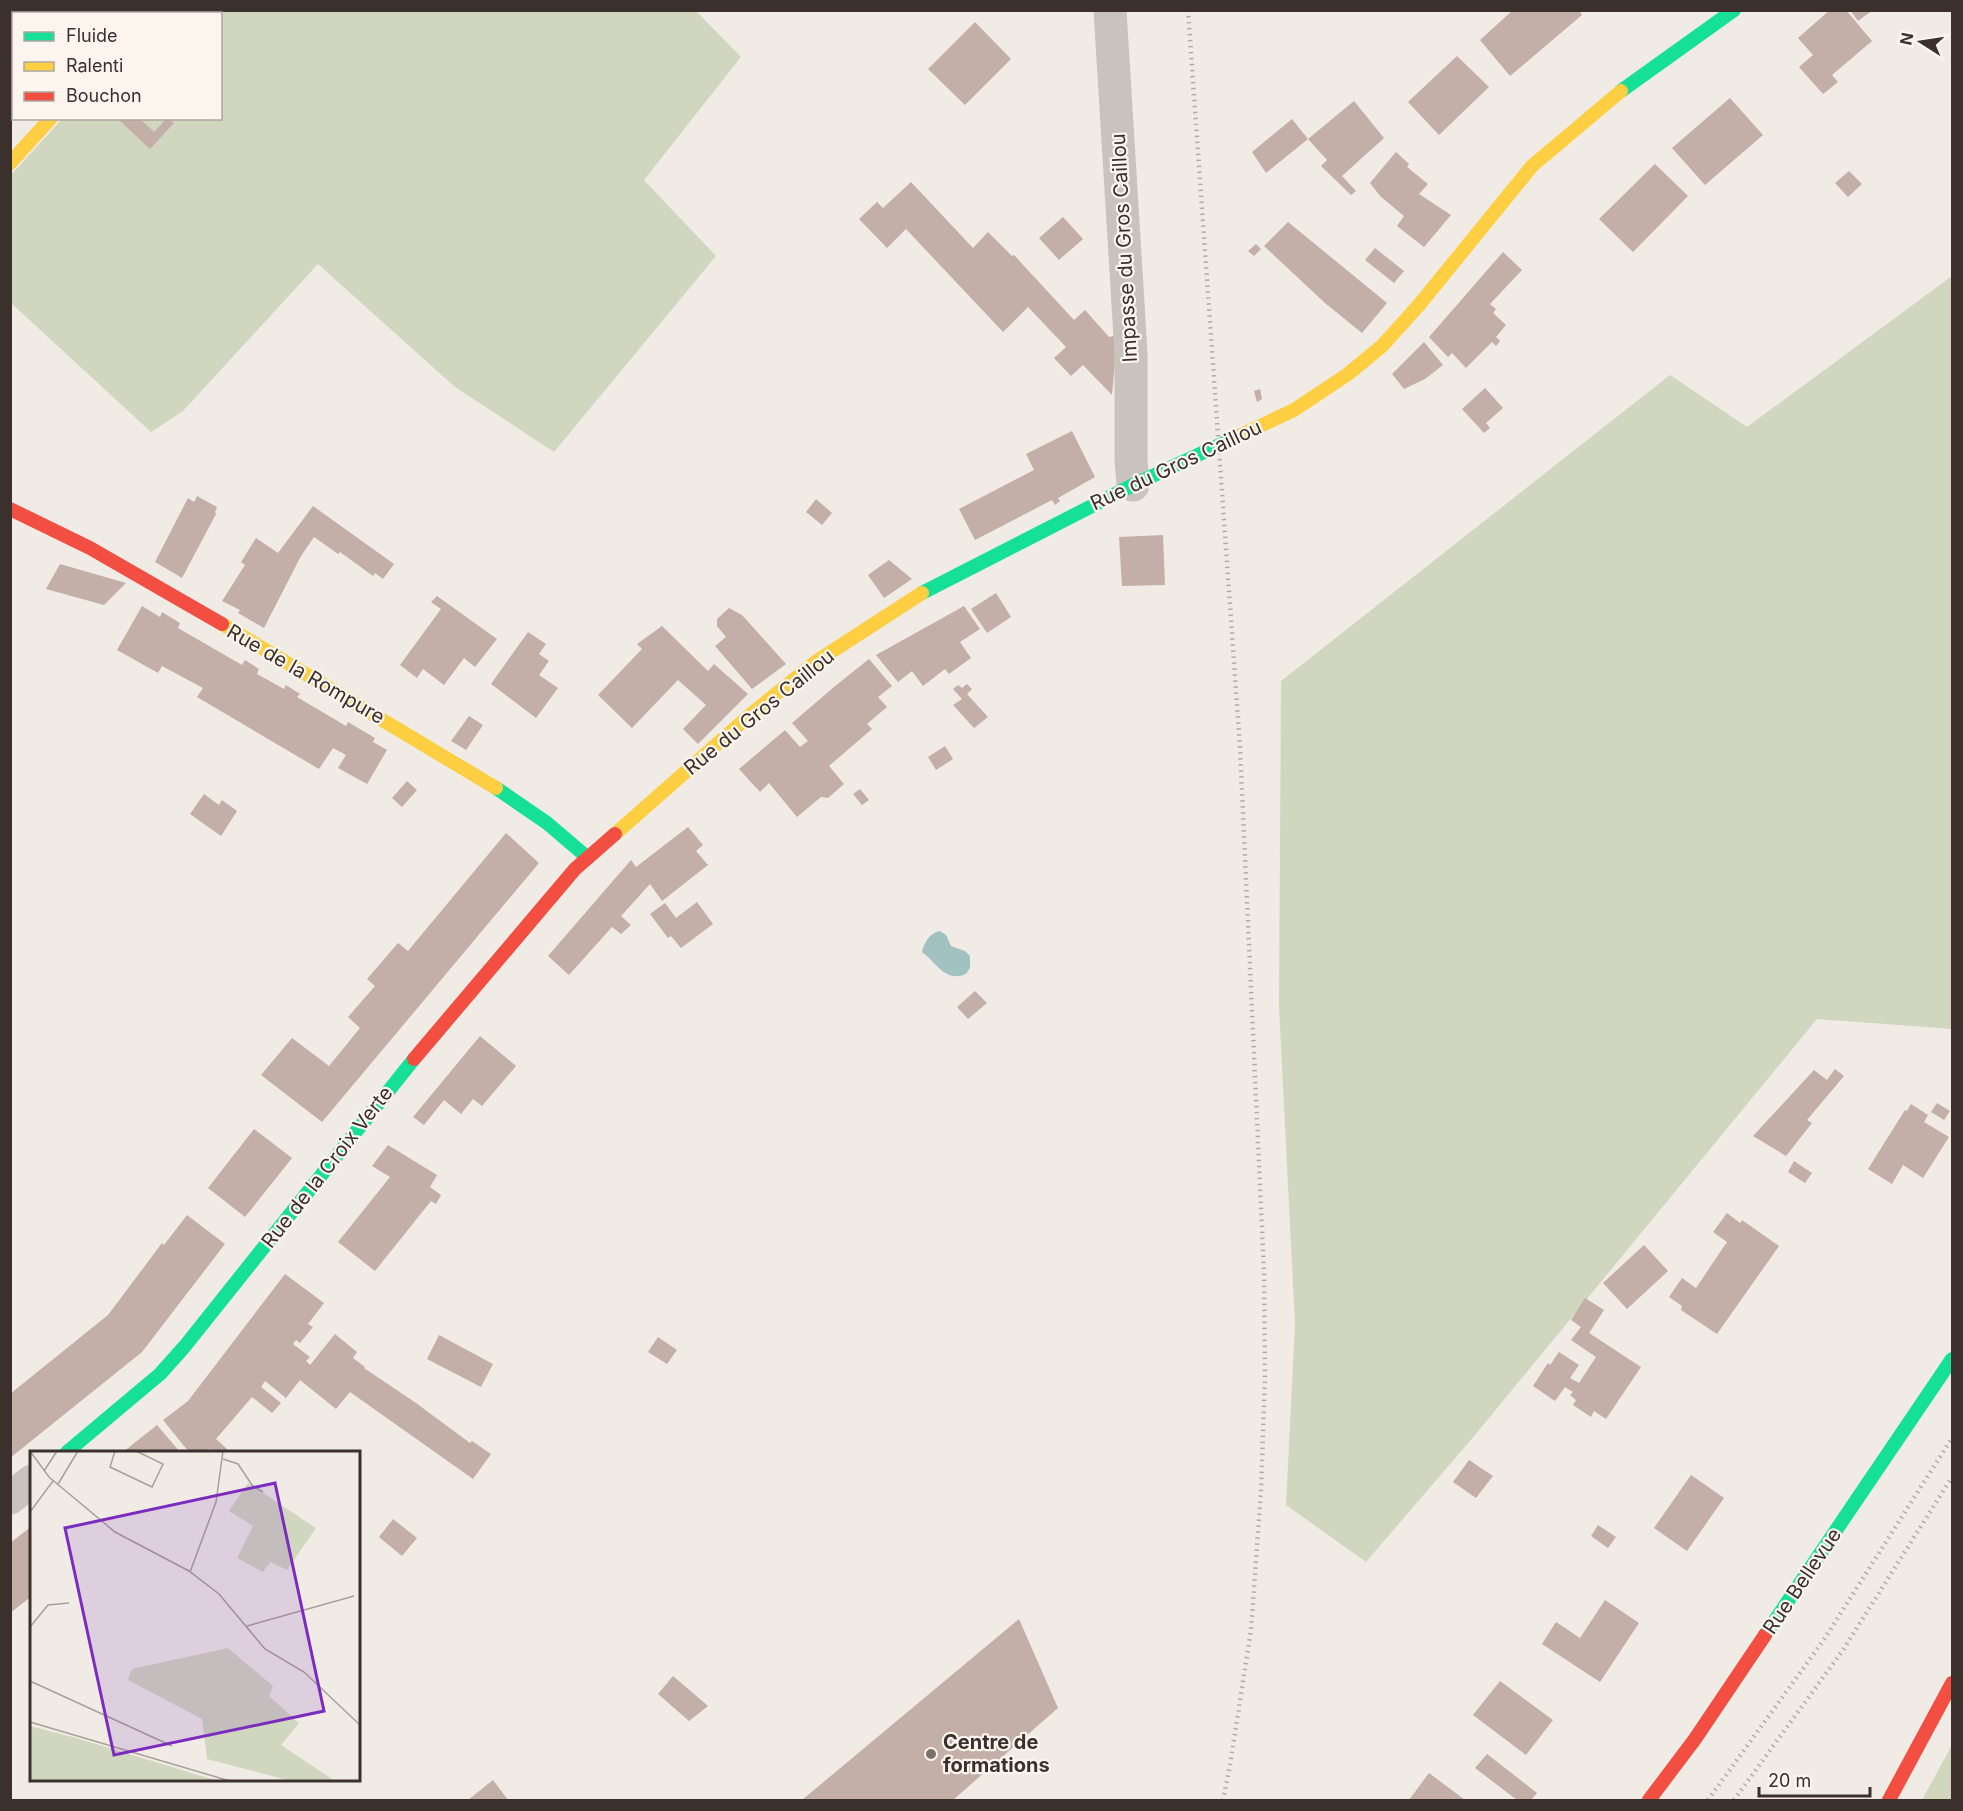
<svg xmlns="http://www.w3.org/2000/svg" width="1963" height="1811" viewBox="0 0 1963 1811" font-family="Inter,sans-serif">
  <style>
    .green { fill: #d1d6bf }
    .water { fill: #a1c2c1 }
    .building { fill: #c3afa7 }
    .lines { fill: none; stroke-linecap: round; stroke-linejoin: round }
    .street { stroke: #c9c3be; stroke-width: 33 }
    .fast { stroke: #16e098; stroke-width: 14 }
    .slow { stroke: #ffcf43; stroke-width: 14 }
    .jam { stroke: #f24e42; stroke-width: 14 }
    .rail { stroke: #b1aca8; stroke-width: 4.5; stroke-dasharray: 1.5 4.5; stroke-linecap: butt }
    .poi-dot { fill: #7a716c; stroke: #fbf5ee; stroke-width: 2 }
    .labels { text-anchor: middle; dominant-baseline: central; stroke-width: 4.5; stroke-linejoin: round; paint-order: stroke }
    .street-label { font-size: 20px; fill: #3b302b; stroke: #fbf5ee }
    .poi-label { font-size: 20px; font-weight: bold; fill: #3b302b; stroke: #fbf5ee; text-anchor: start }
    .inset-road { fill: none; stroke: #a8a09b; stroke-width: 1.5 }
    .view { fill: #7b2cbf; fill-opacity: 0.15; stroke: #7b2cbf; stroke-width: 3 }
    .inset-edge { fill: none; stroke: #3b302b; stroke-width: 3 }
  </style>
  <rect width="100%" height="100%" fill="#f0ebe5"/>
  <!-- green -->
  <g class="green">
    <path d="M168 11H696L741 57 644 180 716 256 554 452 455 387 318 264 183 411 151 432 11 303 10 176 62 119 220 118V14L165 13Z"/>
    <path d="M1952 276V1029L1817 1019 1475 1435 1366 1562 1286 1505 1295 1324 1279 1007 1281 681 1670 375 1747 427Z"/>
    <path d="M1952 1745V1800H1922Z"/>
  </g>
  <!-- water -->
  <path class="water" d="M940 931 946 935 951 946 965 951 970 956V968L966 974C945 983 936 962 922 952 924 942 930 933 940 931Z"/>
  <!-- building -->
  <g class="building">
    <path d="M63 10H147L144 14H66Z"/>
    <path d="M1513 10H1579L1582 15 1510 76 1480 40Z"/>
    <path d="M1830 10H1846L1872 41 1832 75 1838 82 1823 94 1799 67 1813 55 1798 38Z"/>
    <path d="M1850 10H1873L1858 21Z"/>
    <path d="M975 22 1011 59 965 105 928 69Z"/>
    <path d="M1457 56 1489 87 1439 135 1408 102Z"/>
    <path d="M1730 98 1763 135 1705 185 1672 148Z"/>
    <path d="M1354 101 1384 138 1342 176 1356 191 1351 195 1321 166 1327 160 1308 139Z"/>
    <path d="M117 118H139L154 132 167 118 174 123 150 149Z"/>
    <path d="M1292 119 1308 139 1266 173 1252 152Z"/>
    <path d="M1396 152 1409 164 1407 167 1428 184 1419 194 1451 215 1424 247 1397 226 1404 216 1380 196 1370 183Z"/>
    <path d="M1655 164 1688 196 1633 252 1599 219Z"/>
    <path d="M1849 171 1862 184 1848 197 1835 183Z"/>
    <path d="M911 182 973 248 988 232 1012 256 1014 255 1074 320 1085 310 1109 337 1114 336 1115 361 1112 395 1083 365 1071 376 1054 358 1066 347 1028 307 1003 332 906 229 887 248 859 219 877 202 883 208Z"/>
    <path d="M1063 217 1083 239 1059 260 1039 238Z"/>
    <path d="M1288 222 1387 303 1362 333 1325 303 1264 246Z"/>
    <path d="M1256 244 1261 249 1254 256 1248 251Z"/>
    <path d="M1375 248 1404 271 1394 283 1365 260Z"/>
    <path d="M1503 252 1522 270 1490 304 1496 309 1493 313 1506 325 1496 337 1500 341 1496 346 1492 342 1466 368 1452 353 1448 357 1429 337Z"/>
    <path d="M1424 342 1443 365 1425 379 1404 389 1392 374Z"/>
    <path d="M1485 388 1503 408 1486 423 1490 428 1484 433 1462 409Z"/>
    <path d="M1260 389 1262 399 1257 402 1254 391Z"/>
    <path d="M1072 431 1095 477 1058 498 1060 501 1055 505 1052 500 975 540 959 509 1034 470 1026 454Z"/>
    <path d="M197 496 217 507 215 512 216 514 182 578 155 562 188 498 194 502Z"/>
    <path d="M816 499 832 513 822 525 806 512Z"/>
    <path d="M313 506 394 564 383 579 375 573 373 576 340 552 338 554 314 537 301 556 264 628 238 613 240 610 222 601 245 565 241 562 256 538 278 553Z"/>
    <path d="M1163 535 1165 585 1122 586 1119 537Z"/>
    <path d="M889 560 912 579 884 598 868 575Z"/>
    <path d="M60 564 126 583 104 605 46 589Z"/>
    <path d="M996 593 1011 617 987 633 971 609Z"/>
    <path d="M437 596 497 639 475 667 464 658 444 685 423 669 417 678 400 665 441 609 431 602Z"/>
    <path d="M142 606 160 617 162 612 180 623 178 628 242 665 245 660 259 669 257 674 284 689 286 685 300 694 297 697 346 726 348 722 375 738 373 742 387 750 367 784 338 768 346 755 333 748 319 769 197 697 203 688 162 666 158 673 117 650Z"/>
    <path d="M964 606 980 629 960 642 971 658 949 674 945 669 923 686 912 671 898 682 876 655Z"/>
    <path d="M729 608 742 615 786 664 752 689 715 646 726 637 717 626V619Z"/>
    <path d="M662 626 708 671 714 664 748 694 698 744 683 729 706 705 678 680 632 728 598 695 642 649 637 644Z"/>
    <path d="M528 632 546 644 539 654 549 661 539 675 558 688 536 718 491 684Z"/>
    <path d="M869 659 892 686 878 697 887 707 867 724 872 729 829 766 844 784 828 798 821 797 797 817 769 783 760 792 739 769 785 730 800 747 808 741 792 723 834 687Z"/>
    <path d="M967 684 972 689 967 694 988 717 974 728 953 705 962 699 953 689 958 685 962 688Z"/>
    <path d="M469 716 483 725 466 750 451 741Z"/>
    <path d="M945 746 953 759 936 770 928 757Z"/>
    <path d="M407 781 417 790 402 807 392 798Z"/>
    <path d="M860 789 869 800 862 805 853 794Z"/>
    <path d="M204 794 219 805 222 800 237 811 221 836 190 814Z"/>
    <path d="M688 827 703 845 696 851 708 865 662 901 650 884 621 916 631 925 621 934 612 927 569 975 548 956 631 860 636 867Z"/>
    <path d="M506 833 539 863 322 1122 261 1075 292 1038 329 1066 360 1028 348 1017 375 986 367 979 398 943 408 951Z"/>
    <path d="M697 902 713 924 681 948 671 936 668 938 650 914 665 903 676 918Z"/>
    <path d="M975 991 987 1003 968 1019 957 1007Z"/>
    <path d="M480 1036 516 1066 482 1106 473 1099 461 1114 444 1100 424 1125 413 1117Z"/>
    <path d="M1835 1069 1844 1076 1807 1120 1812 1123 1786 1156 1753 1136 1814 1070 1827 1080Z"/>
    <path d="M1937 1103 1950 1111 1944 1120 1931 1112Z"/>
    <path d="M1911 1104 1928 1115 1924 1122 1949 1137 1923 1178 1903 1165 1892 1184 1868 1169 1905 1110 1907 1111Z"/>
    <path d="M254 1129 292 1158 245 1217 208 1188Z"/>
    <path d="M388 1145 437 1175 430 1187 441 1195 436 1204 431 1201 375 1271 338 1242 390 1177 372 1166Z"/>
    <path d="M1794 1161 1812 1173 1805 1183 1788 1172Z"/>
    <path d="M1727 1213 1740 1223 1742 1220 1779 1246 1717 1334 1681 1310 1682 1306 1669 1297 1682 1278 1696 1288 1727 1242 1713 1232Z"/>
    <path d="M187 1215 225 1244 142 1352 10 1458V1394L108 1315 162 1243 164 1245Z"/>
    <path d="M1644 1245 1668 1271 1627 1309 1603 1283Z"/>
    <path d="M285 1274 324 1303 308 1324 313 1327 300 1343 296 1340 293 1344 310 1357 306 1361 310 1365 335 1334 357 1352 353 1358 365 1367 364 1368 416 1403 470 1443 472 1441 491 1454 473 1479 350 1392 336 1409 300 1380 286 1398 265 1381 261 1387 281 1403 272 1413 252 1397 216 1439 227 1449 224 1452H214L209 1449 206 1452H189L163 1420 188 1401Z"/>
    <path d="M1585 1298 1604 1310 1589 1333 1641 1367 1606 1419 1594 1411 1591 1417 1573 1405 1576 1400 1570 1395 1573 1392 1565 1387 1555 1401 1533 1386 1548 1363 1550 1365 1559 1352 1579 1365 1570 1378 1579 1383 1596 1357 1571 1340 1581 1327 1571 1320Z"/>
    <path d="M439 1335 493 1364 481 1387 427 1359Z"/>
    <path d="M658 1337 677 1350 667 1364 648 1352Z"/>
    <path d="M157 1425 180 1452H123Z"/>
    <path d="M1469 1460 1493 1476 1476 1498 1453 1482Z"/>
    <path d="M1691 1475 1724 1498 1687 1551 1654 1528Z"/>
    <path d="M393 1519 417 1538 402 1556 379 1537Z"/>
    <path d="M1598 1525 1616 1537 1608 1548 1591 1536Z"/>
    <path d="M32 1526V1596L10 1613V1543Z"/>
    <path d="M1605 1600 1639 1623 1600 1682 1542 1644 1556 1622 1580 1638Z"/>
    <path d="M1019 1619 1058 1708 953 1800H802Z"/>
    <path d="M673 1676 708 1706 689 1721 658 1694Z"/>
    <path d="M1500 1681 1553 1720 1526 1755 1473 1715Z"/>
    <path d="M1487 1754 1537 1793 1531 1800H1517L1475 1768Z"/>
    <path d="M1429 1773 1465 1800H1409Z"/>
    <path d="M493 1780 508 1800H468Z"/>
  </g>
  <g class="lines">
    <!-- street -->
    <g class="street">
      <path d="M1110 10 1131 353V460L1133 485"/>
      <path d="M10 1498 32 1481"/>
    </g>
    <!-- fast -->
    <g class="fast">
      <path d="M1621 91 1734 10"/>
      <path d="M922 593 1133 485 1241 435"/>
      <path d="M496 788 547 823 588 858"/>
      <path d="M67 1452 160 1374 185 1346 414 1059"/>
      <path d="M1765 1635 1952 1359"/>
    </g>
    <!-- slow -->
    <g class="slow">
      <path d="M10 163 51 118"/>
      <path d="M1241 435 1294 410 1348 374 1382 346 1419 305 1532 166 1621 91"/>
      <path d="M222 624 496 788"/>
      <path d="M615 834 750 715 817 661 922 593"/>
    </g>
    <!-- jam -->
    <g class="jam">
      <path d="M10 509 90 548 222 624"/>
      <path d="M414 1059 575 869 615 834"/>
      <path d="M1649 1800 1695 1739 1765 1635"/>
      <path d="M1889 1800 1952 1683"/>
    </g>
    <!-- rail -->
    <g class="rail">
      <path d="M1188 10 1240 747 1264 1273 1265 1376 1261 1491 1251 1630 1230 1765 1223 1800"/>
      <path d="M1708 1800 1823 1641 1952 1438"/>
      <path d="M1734 1800 1843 1650 1952 1477"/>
    </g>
  </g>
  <!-- markers -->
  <circle class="poi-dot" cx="931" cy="1754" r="6"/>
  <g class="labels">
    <!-- street labels -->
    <g class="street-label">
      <text transform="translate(1124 248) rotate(-93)">Impasse du Gros Caillou</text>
      <text transform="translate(1176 465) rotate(-25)">Rue du Gros Caillou</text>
      <text transform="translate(306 674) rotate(30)">Rue de la Rompure</text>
      <text transform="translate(759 712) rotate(-39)">Rue du Gros Caillou</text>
      <text transform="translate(327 1167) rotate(-52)">Rue de la Croix Verte</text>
      <text transform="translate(1802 1581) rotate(-56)">Rue Bellevue</text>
    </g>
    <!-- poi labels -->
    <g class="poi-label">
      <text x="943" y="1742">Centre de<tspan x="943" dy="23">formations</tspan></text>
    </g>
  </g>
  <!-- overview -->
  <g transform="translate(30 1451)">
    <rect width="330" height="330" fill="#f0ebe5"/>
    <path d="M218 32 286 77 257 119 240 111 233 121 207 107 223 75 199 60ZM198 197 243 235 239 245 269 272 251 294 305 330H261L177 308 172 268 98 229 102 218ZM0 275 46 287 188 330H0Z" fill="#d1d6bf"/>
    <path class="inset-road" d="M0 0 19 26 85 81 159 120 189 143 235 198 274 221 330 274M85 0 80 16 122 36 133 13 106 0M193 8 208 13 222 34 233 41M14 20 27 0M28 33 48 0M0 61 23 30M160 121 186 51 193 0M217 175 324 145M0 176 18 154 39 152M0 230 142 295M0 271 200 330"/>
    <path class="view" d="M245 32 294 260 84 304 35 77Z"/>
    <rect width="330" height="330" class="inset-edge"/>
  </g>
  <!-- border -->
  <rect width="1963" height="1811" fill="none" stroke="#3b302b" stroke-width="24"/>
  <!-- legend -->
  <rect x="12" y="12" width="210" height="108" fill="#fbf5ee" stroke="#aea6a0" stroke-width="1.5"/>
  <rect x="24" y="32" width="30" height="9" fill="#16e098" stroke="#aea6a0" stroke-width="1.5"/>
  <text x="66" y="42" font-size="18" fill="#3b302b">Fluide</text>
  <rect x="24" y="62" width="30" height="9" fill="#ffcf43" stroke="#aea6a0" stroke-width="1.5"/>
  <text x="66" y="72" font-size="18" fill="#3b302b">Ralenti</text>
  <rect x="24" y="92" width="30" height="9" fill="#f24e42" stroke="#aea6a0" stroke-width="1.5"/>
  <text x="66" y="102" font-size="18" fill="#3b302b">Bouchon</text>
  <!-- north arrow -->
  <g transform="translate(1921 42) rotate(282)" stroke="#fbf5ee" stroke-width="4.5" paint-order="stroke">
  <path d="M0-4.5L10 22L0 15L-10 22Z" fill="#3b302b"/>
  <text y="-9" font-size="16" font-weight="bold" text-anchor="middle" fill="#3b302b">N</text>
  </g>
  <!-- scale -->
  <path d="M1759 1787v9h111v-9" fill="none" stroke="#3b302b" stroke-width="3"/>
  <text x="1768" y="1787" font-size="18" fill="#3b302b" stroke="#fbf5ee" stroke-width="4.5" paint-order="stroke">20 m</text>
</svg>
